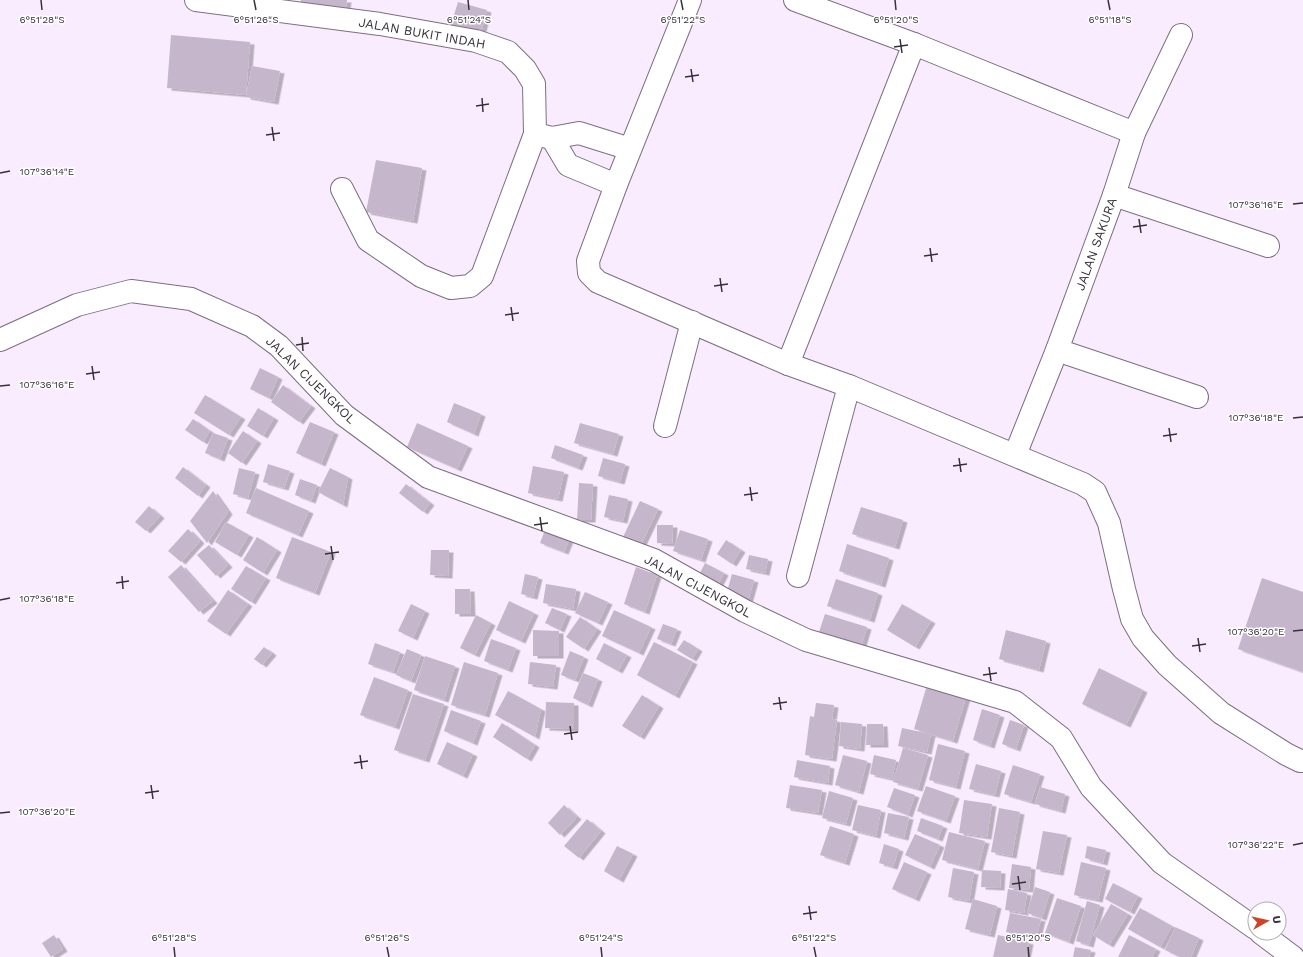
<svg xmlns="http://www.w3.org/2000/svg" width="1303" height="957" viewBox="0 0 1303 957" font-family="'Work Sans',sans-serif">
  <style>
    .building { fill: #c6b6cc; filter: url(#shadow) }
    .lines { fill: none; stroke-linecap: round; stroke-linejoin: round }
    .street-casing { stroke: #7d6e83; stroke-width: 24 }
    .street { stroke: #fff; stroke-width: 22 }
    .ticks { fill: none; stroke: #37313a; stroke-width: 1.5 }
    .labels { text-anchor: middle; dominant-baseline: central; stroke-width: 3; stroke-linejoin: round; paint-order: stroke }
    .street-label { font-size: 13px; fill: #37313a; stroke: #fff }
    .ticks-label { font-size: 10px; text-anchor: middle; fill: #37313a; stroke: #fff; stroke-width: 3; stroke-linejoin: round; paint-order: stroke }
  </style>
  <defs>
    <filter id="shadow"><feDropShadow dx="4.5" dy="2.5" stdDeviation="0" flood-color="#0004"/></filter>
  </defs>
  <rect width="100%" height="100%" fill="#faecff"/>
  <!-- building -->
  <g class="building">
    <path d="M301 0H347L345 14 300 8Z"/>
    <path d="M458 2 487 10 480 37 450 28Z"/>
    <path d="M171 35 250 42 246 95 167 88Z"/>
    <path d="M252 66 280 71 274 102 246 97Z"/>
    <path d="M376 160 422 168 413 221 366 212Z"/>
    <path d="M260 368 278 377 269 398 250 389Z"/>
    <path d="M283 385 311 406 299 422 271 402Z"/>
    <path d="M205 395 241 417 229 435 194 413Z"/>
    <path d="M454 403 481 414 474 434 447 422Z"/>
    <path d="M258 408 274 418 263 436 247 426Z"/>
    <path d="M193 419 210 431 203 442 185 430Z"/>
    <path d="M310 422 334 432 321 464 296 453Z"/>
    <path d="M417 423 468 446 457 469 407 447Z"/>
    <path d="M580 423 619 434 613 454 574 443Z"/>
    <path d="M243 431 257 441 242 463 228 453Z"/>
    <path d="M213 433 228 438 220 459 205 453Z"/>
    <path d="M555 445 583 455 578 468 551 458Z"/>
    <path d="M603 458 625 464 620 482 598 476Z"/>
    <path d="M268 464 290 471 284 488 263 482Z"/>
    <path d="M533 466 564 472 558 499 528 493Z"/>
    <path d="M183 467 206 485 198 496 175 478Z"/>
    <path d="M239 468 255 472 248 498 233 494Z"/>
    <path d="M330 468 348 477 343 505 318 492Z"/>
    <path d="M300 479 317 485 311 501 295 495Z"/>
    <path d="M579 483 593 484 591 520H577Z"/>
    <path d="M406 484 430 503 423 512 399 493Z"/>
    <path d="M256 488 309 511 298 535 246 513Z"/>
    <path d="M213 491 228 512 207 543 190 521Z"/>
    <path d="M609 495 628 499 623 521 604 517Z"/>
    <path d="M640 501 658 509 641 545 623 537Z"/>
    <path d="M149 506 160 516 146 531 135 522Z"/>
    <path d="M861 507 903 520 895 547 852 534Z"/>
    <path d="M226 522 249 535 237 555 215 542Z"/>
    <path d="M657 525H673L672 544 657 543Z"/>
    <path d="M188 529 200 541 181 562 168 551Z"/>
    <path d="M545 530 569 540 564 552 540 543Z"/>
    <path d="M680 530 708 539 701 560 673 551Z"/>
    <path d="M257 537 277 550 263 573 243 560Z"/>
    <path d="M292 537 331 552 315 593 276 578Z"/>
    <path d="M726 540 741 550 732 564 717 554Z"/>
    <path d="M847 544 889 558 881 585 839 571Z"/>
    <path d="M209 545 228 565 216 576 197 555Z"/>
    <path d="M431 550H449L448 576 430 575Z"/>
    <path d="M749 555 768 559 765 573 746 569Z"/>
    <path d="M705 563 724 573 717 587 698 577Z"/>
    <path d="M181 565 213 601 199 612 168 577Z"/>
    <path d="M246 566 266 578 251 602 231 589Z"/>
    <path d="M636 567 657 575 645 612 624 604Z"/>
    <path d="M525 574 538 577 533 597 521 594Z"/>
    <path d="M732 574 754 580 748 601 726 595Z"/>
    <path d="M1262 578 1303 592V672L1238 649Z"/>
    <path d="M836 579 878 593 870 620 827 606Z"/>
    <path d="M546 584 576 589 573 609 543 603Z"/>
    <path d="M455 589H470L471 614H455Z"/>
    <path d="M228 590 248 604 226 634 207 621Z"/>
    <path d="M585 592 608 602 598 623 575 613Z"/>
    <path d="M509 601 534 613 521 641 496 630Z"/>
    <path d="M411 604 425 611 413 638 398 631Z"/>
    <path d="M902 604 931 621 915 647 887 630Z"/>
    <path d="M552 608 567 614 560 630 545 623Z"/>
    <path d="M614 610 651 627 639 653 602 636Z"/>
    <path d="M825 614 867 627 859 654 816 641Z"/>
    <path d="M476 615 491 623 475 655 460 648Z"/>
    <path d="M580 617 597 629 584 649 566 637Z"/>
    <path d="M663 624 677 629 671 644 657 639Z"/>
    <path d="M533 630 559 631V656H533Z"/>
    <path d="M1006 630 1046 641 1039 670 999 659Z"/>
    <path d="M491 639 516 648 508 670 484 661Z"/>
    <path d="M684 640 698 649 692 659 677 650Z"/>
    <path d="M654 642 693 662 675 696 637 675Z"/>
    <path d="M375 643 400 652 393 672 368 664Z"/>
    <path d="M604 643 627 655 618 671 596 659Z"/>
    <path d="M264 647 272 653 262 665 254 659Z"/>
    <path d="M407 649 421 655 411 681 396 675Z"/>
    <path d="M570 651 584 657 575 680 561 675Z"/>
    <path d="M425 656 455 666 444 700 414 690Z"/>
    <path d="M464 662 498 673 485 715 451 705Z"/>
    <path d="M530 662 556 665 553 687 528 684Z"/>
    <path d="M1099 668 1143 690 1126 725 1082 704Z"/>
    <path d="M583 673 598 679 588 705 573 698Z"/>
    <path d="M374 677 408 690 395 727 360 715Z"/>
    <path d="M927 685 966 697 953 741 914 729Z"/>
    <path d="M508 691 541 709 535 737 495 715Z"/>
    <path d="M413 694 444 704 425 760 394 750Z"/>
    <path d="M642 695 659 706 640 737 622 726Z"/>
    <path d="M546 702 574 703V729L545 728Z"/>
    <path d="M816 703 834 705 832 719 837 720 832 759 805 755 810 716 814 717Z"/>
    <path d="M982 709 1000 715 990 746 973 740Z"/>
    <path d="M451 710 481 721 473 743 444 731Z"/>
    <path d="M1010 720 1024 725 1016 749 1002 744Z"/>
    <path d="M841 722 862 724 860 749 839 746Z"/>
    <path d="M502 723 535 745 527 759 493 737Z"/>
    <path d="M867 724H883L884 745H866Z"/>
    <path d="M902 728 931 734 927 752 898 746Z"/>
    <path d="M447 742 473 754 463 776 437 764Z"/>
    <path d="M938 744 965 751 956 787 929 780Z"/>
    <path d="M903 748 928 755 918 789 893 782Z"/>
    <path d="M843 755 867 761 859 792 835 785Z"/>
    <path d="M874 755 896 760 892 779 870 774Z"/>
    <path d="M797 760 830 766 828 783 794 777Z"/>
    <path d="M976 764 1001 771 995 795 969 789Z"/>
    <path d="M1013 765 1040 774 1031 802 1004 794Z"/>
    <path d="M790 785 822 790 818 813 786 808Z"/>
    <path d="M926 786 955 796 946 821 917 811Z"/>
    <path d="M1040 787 1065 794 1061 811 1035 804Z"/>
    <path d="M894 788 915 795 908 815 887 807Z"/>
    <path d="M829 791 853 798 846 824 822 818Z"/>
    <path d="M964 800 992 804 987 837 959 833Z"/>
    <path d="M564 805 577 817 560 835 548 823Z"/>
    <path d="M858 805 881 810 876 836 852 830Z"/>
    <path d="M999 808 1020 812 1012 856 991 852Z"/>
    <path d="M888 813 909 817 904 838 884 833Z"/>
    <path d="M921 818 943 826 938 839 917 831Z"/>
    <path d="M587 819 601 831 579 858 564 846Z"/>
    <path d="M830 826 854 834 845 863 820 855Z"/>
    <path d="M1043 831 1067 835 1059 873 1036 869Z"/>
    <path d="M949 832 985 841 978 869 942 860Z"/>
    <path d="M915 834 940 845 930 867 905 855Z"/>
    <path d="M884 844 899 849 893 867 879 863Z"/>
    <path d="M617 846 633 854 619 880 604 871Z"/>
    <path d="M1087 846 1106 850 1103 863 1085 858Z"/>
    <path d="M904 862 927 872 915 899 892 889Z"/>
    <path d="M1081 862 1106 868 1098 900 1074 895Z"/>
    <path d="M1012 864 1031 867 1029 890 1009 888Z"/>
    <path d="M953 868 974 872 969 901 948 897Z"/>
    <path d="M982 870 1001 871 1000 888 981 887Z"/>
    <path d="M1113 883 1138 896 1130 912 1105 899Z"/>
    <path d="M1035 887 1050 892 1042 918 1027 913Z"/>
    <path d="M1008 889 1027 893 1024 913 1005 910Z"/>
    <path d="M1057 898 1081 906 1069 942 1045 933Z"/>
    <path d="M973 899 997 906 990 935 965 929Z"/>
    <path d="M1087 901 1100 905 1089 945 1076 941Z"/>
    <path d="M1111 904 1128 914 1109 945 1093 935Z"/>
    <path d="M1140 908 1172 926 1160 947 1128 929Z"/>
    <path d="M1010 913 1041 919 1036 939 1006 932Z"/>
    <path d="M1175 927 1199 938 1191 957H1180L1165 950Z"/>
    <path d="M54 935 63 949 51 957 42 943Z"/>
    <path d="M998 935 1029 942 1026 957H993Z"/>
    <path d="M1129 935 1156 949 1152 957H1118Z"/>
    <path d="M1075 947 1091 950 1089 957H1073Z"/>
  </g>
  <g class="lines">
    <!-- street casing -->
    <g class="street-casing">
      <g id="street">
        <path d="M196 0 380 24 476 41 508 52 525 69 534 84 535 134 482 276 470 286 451 288 421 276 368 240 342 189"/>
        <path d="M690 0 616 185 588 261 589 273 598 282 788 364 849 386 1083 484 1095 492 1109 523 1124 589 1132 619 1143 638 1167 665 1221 713 1286 754 1300 761H1303"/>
        <path d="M795 0 914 44 1134 133"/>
        <path d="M535 134 552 138 579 133 630 149"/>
        <path d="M552 138 568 165 616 185"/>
        <path d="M1114 195 1268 246"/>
        <path d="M0 340 77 305 131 291 191 299 252 326 279 346 344 415 428 477 654 560 745 611 806 640 1015 702 1061 738 1091 787 1162 863 1255 928"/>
        <path d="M1057 350 1197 397"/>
        <path d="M788 364 914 44"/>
        <path d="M665 426 692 322"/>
        <path d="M1015 455 1057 350 1114 195 1134 133 1181 35"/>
        <path d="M798 576 849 386"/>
        <path d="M1261 933 1293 957"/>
      </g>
    </g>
    <!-- street -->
    <use href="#street" class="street"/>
  </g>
  <!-- ticks -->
  <path class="ticks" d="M41 0 42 10M254 0 256 10M468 0 469 10M681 0 683 10M895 0 896 10M1108 0 1110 10M900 39 902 53M894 47 908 45M691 69 693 82M685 77 699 75M482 98 483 112M476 106 489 104M272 127 274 141M266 135 280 133M0 173 10 171M1293 204 1303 203M1139 219 1141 233M1133 227 1147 225M930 248 932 262M924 256 938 254M720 278 722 292M714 286 728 284M511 307 513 321M505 315 519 313M302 337 303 351M296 345 309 343M92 366 94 380M86 374 100 372M0 386 10 385M1293 418 1303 417M1169 428 1171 442M1163 436 1177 434M959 458 961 472M953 466 967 464M750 487 752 501M744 495 758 493M540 517 542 531M534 525 548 523M331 546 333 560M325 554 339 552M122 576 123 589M116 583 129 581M0 600 10 598M1293 631 1303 630M1198 638 1200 652M1192 646 1206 644M989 667 991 681M983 675 997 673M779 697 781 710M773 704 787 702M570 726 572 740M564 734 578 732M360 755 362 769M354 763 368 761M151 785 153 799M145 793 159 791M0 813 10 812M1293 845 1303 843M1018 876 1020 890M1012 884 1026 882M809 906 811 920M803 914 817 912M174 947 175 957M387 947 389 957M601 947 602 957M814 947 816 957M1028 947 1029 957"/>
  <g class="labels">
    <!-- street labels -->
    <g class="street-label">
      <text transform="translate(422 33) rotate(10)">JALAN BUKIT INDAH</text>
      <text transform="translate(1096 244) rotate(-70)">JALAN SAKURA</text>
      <text transform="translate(311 380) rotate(44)">JALAN CIJENGKOL</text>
      <text transform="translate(698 586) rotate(28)">JALAN CIJENGKOL</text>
    </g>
  </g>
  <g class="ticks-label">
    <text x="42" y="23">6°51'28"S</text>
    <text x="256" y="23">6°51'26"S</text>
    <text x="469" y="23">6°51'24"S</text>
    <text x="683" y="23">6°51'22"S</text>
    <text x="896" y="23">6°51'20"S</text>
    <text x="1110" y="23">6°51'18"S</text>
    <text x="47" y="175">107°36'14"E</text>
    <text x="1256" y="208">107°36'16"E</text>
    <text x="47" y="388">107°36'16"E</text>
    <text x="1256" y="421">107°36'18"E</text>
    <text x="47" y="602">107°36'18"E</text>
    <text x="1256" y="635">107°36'20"E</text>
    <text x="47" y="815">107°36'20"E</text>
    <text x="1256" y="848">107°36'22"E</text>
    <text x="174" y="941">6°51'28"S</text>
    <text x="387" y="941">6°51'26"S</text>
    <text x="601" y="941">6°51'24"S</text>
    <text x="814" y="941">6°51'22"S</text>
    <text x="1028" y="941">6°51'20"S</text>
  </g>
  <!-- north arrow -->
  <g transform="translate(1267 921) rotate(82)"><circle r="19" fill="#ffffff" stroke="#afadb0"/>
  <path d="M0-3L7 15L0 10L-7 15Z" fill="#cf4427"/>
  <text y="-6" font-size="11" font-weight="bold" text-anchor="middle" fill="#37313a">U</text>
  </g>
</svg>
